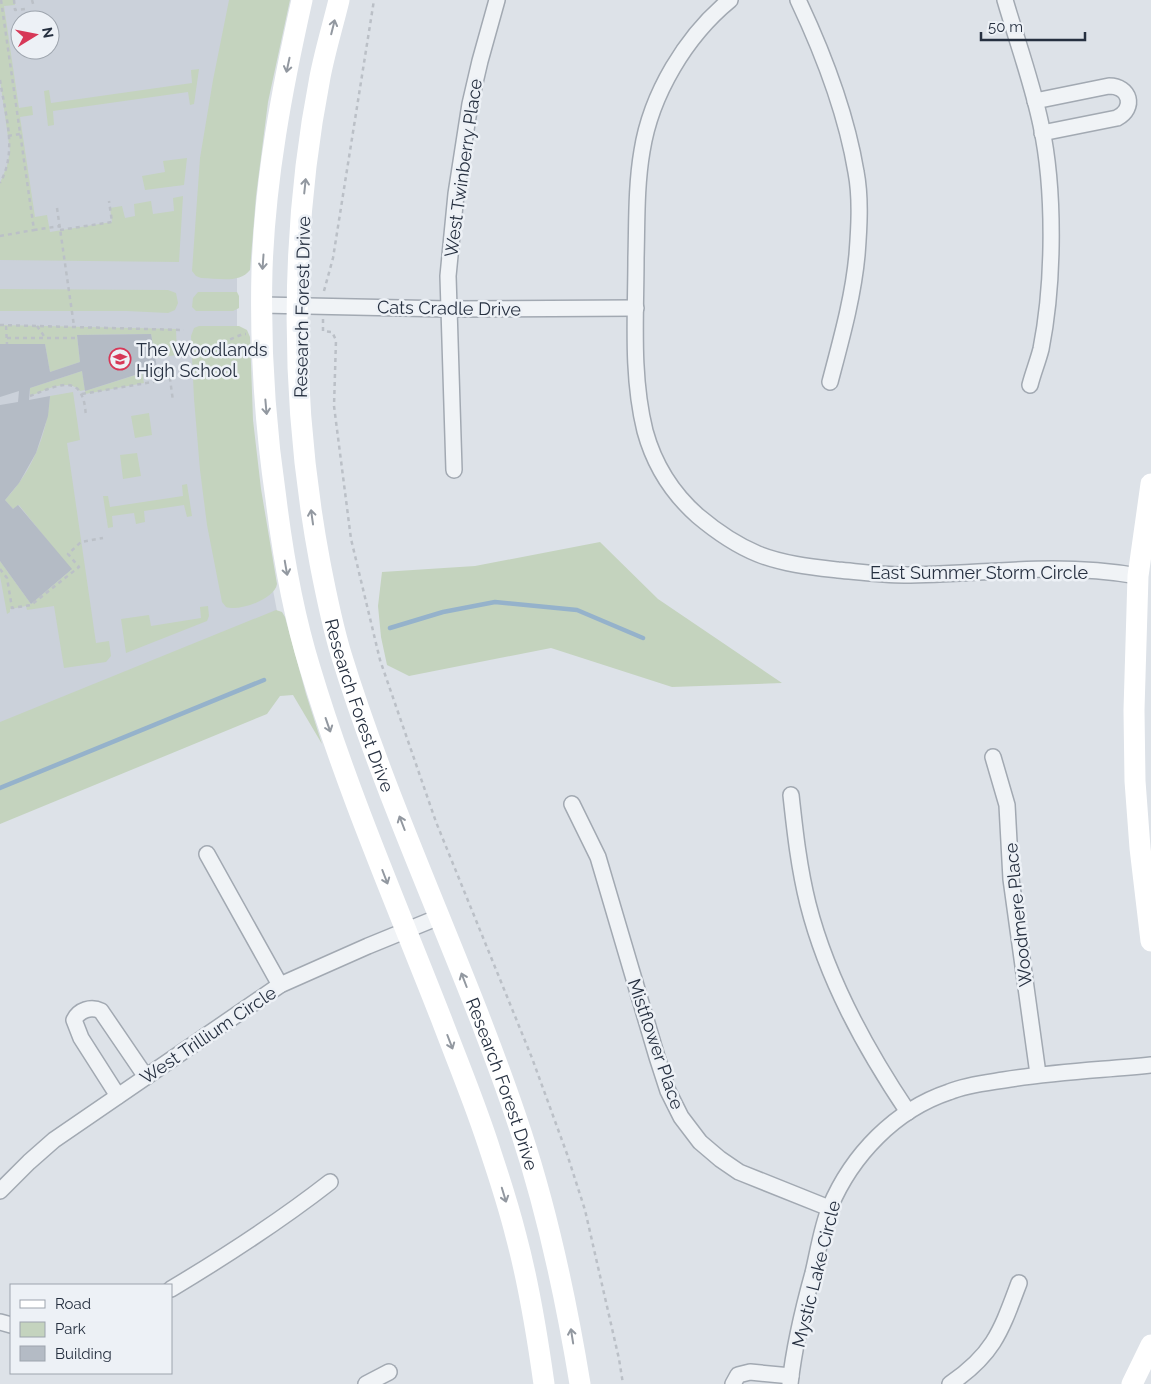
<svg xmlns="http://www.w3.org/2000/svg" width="1151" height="1384" viewBox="0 0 1151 1384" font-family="Raleway,sans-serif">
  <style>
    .built { fill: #cbd1da; fill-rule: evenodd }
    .green { fill: #c4d3be }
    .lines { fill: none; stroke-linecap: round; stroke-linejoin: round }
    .stream { stroke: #95b2cb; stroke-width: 4.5 }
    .building { fill: #b4bbc5 }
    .street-casing { stroke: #a2a9b2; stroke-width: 18 }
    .path { stroke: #bbc0c7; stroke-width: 2.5; stroke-dasharray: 4 4; stroke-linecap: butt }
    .street { stroke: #f0f3f6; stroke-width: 15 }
    .secondary { stroke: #fff; stroke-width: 21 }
    .oneway { stroke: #9298a0 }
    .labels { text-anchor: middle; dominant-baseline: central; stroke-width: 5; stroke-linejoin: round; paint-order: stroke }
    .street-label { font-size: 18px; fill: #263040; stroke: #edf1f6 }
    .poi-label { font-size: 18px; fill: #263040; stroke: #edf1f6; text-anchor: start }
  </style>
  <rect width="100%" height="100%" fill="#dde2e8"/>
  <!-- built -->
  <path class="built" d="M0 0H281L237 276V328L263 538 281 632 0 741ZM20 20H50V50H20Z"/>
  <!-- green -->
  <g class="green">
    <path d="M0 0H14L15 5 4 6 19 108 32 106 33 115 20 117 35 217 47 215 50 232 112 222 110 208 122 206 125 218 135 216 134 204 151 201 153 214 174 211 173 198 183 196 179 262 0 260V183L7 166 10 151 0 80Z"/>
    <path d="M229 0H290L268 102 256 196 250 270C239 284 218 278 201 278L196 276 192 271 200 158 213 80Z"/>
    <path d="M199 69 194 104 190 105 188 92 53 111 54 125 48 126 44 91 49 90 51 103 192 83 191 70Z"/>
    <path d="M187 158 184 185 145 190 142 176 165 172 163 161Z"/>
    <path d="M0 289 168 290 176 293 178 303 175 310 168 313 127 311H0Z"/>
    <path d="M198 292H237L239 296V308L233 311H196L192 307 193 298Z"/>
    <path d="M0 325 176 329 177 355 155 358 151 334 77 335 80 362 50 372 45 344H0Z"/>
    <path d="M199 326H239L247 330 250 337 253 420 261 489 277 584C275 599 239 612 226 607L222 602 207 525 200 470 194 399 191 336 194 328Z"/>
    <path d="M82 371 85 390 80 391C68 377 44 391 30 396V388Z"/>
    <path d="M142 373 144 383 85 394V391Z"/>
    <path d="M73 392 80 440 67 443 96 643 109 641 111 656 106 662 64 668 54 606 27 610 26 606 10 609V612L7 614 0 576V561L31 604 71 570 19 505 13 509 5 500C32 471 47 435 50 396Z"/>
    <path d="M149 413 152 435 135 438 131 416Z"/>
    <path d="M137 453 141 476 123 479 120 455Z"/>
    <path d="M187 484 192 516 187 517 184 505 144 511 145 522 136 524 134 513 112 516 113 527 108 528 103 496H108L110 507 183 496 182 485Z"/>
    <path d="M600 542 658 599 782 683 672 687 551 648 409 676 387 665 381 637 378 606 382 572 475 566Z"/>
    <path d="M208 606 209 616 207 621 126 653 121 619 149 615 151 626 201 618 200 607Z"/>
    <path d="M276 610 282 612 285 617 306 694 322 744 293 695 280 696 267 714 0 824V722Z"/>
  </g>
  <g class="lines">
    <!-- stream -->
    <g class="stream">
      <path d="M390 628 443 612 495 602 577 610 643 638"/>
      <path d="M0 788 264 680"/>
    </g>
  </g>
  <!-- building -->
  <path class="building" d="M151 334 157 368 85 391 82 371 30 388 29 400 50 396 48 416 36 453 19 483 5 500 13 509 18 505 72 569 31 604 0 561V405L18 402 19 391 0 397V344H45L50 372 80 362 77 335Z"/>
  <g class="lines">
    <!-- street casing -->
    <g class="street-casing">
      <g id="street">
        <path d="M730 0C686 36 651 94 642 151 636 186 637 222 636 258 636 315 631 375 645 431 654 464 673 494 698 516 717 532 736 545 758 554 783 564 812 567 838 570 860 572 882 575 904 575 953 575 1003 569 1052 569 1081 569 1110 571 1138 576"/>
        <path d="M798 0C824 55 846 112 856 172 861 198 859 229 857 255 853 298 841 340 830 382"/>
        <path d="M1005 0C1017 41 1032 82 1041 125 1055 190 1054 283 1041 349 1038 361 1033 373 1030 385"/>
        <path d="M1035 101 1109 86C1130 86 1136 108 1117 118L1042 133"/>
        <path d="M262 305 448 309 636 308"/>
        <path d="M454 470 448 276 456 194 470 104 480 61 497 0"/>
        <path d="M993 757 1007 805 1011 879 1038 1074"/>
        <path d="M791 795C795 832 799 868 808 904 827 979 865 1048 908 1112"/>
        <path d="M572 804 598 857 657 1057 668 1091 681 1117 700 1142 720 1159 739 1172 829 1208"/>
        <path d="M207 854 280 985"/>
        <path d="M118 1096 81 1038 74 1020C79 1010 91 1006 101 1011L146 1077"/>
        <path d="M0 1191 29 1162 54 1140 280 985 368 946 439 917"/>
        <path d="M171 1289C226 1256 280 1221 330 1182"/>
        <path d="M0 1322 11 1325"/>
        <path d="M366 1384 389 1372"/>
        <path d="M733 1384 738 1375 750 1372 791 1376"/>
        <path d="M790 1384C794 1347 803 1309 813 1273 818 1252 822 1226 830 1207 852 1155 895 1110 949 1092 966 1085 985 1083 1004 1080 1053 1072 1102 1070 1151 1065"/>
        <path d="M950 1384C994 1354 1001 1331 1019 1283"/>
      </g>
    </g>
    <!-- path -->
    <g class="path">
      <path d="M1 0 34 230 60 226"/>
      <path d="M14 0 15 10 26 9"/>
      <path d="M32 0 34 7"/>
      <path d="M0 80C5 114 18 151 0 183"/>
      <path d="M8 136 20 134"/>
      <path d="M57 208 74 326"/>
      <path d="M60 230 112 222 109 201"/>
      <path d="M0 236 34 230"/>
      <path d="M324 291 333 258 374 0"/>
      <path d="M323 319V331L332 332 336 340 334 406 351 539 380 660 436 822 532 1058 567 1154 585 1210 619 1359 623 1384"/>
      <path d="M0 325 184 330"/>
      <path d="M6 326 7 344"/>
      <path d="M37 326 46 339"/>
      <path d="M7 338H77"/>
      <path d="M185 355 197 353 243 334H246"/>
      <path d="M82 394 170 379 173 401"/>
      <path d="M30 396C45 391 74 374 82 396 85 402 85 409 86 415"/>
      <path d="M0 569 7 578 12 608 31 605 79 567 68 554 81 542 103 538"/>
    </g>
    <!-- street -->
    <use href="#street" class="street"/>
    <!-- secondary -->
    <g class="secondary">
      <path d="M302 0C282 89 265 179 262 270 260 347 265 424 276 499 283 556 293 613 310 668 346 788 396 903 441 1018 458 1063 477 1108 491 1153 500 1180 509 1208 516 1236 529 1284 537 1334 544 1384"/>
      <path id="s1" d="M339 0C333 25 325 51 320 77 289 236 290 404 320 563 326 594 332 624 341 654 391 817 468 971 521 1132 548 1214 566 1299 580 1384"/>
      <path d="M1151 484 1138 576 1134 710 1135 781 1140 848 1151 941"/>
      <path d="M1132 1384 1151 1345"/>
    </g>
  </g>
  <!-- one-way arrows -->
  <defs><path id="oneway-shaft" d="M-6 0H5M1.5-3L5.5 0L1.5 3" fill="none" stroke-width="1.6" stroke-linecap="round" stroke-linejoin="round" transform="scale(1.25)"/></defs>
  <g class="oneway">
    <use href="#oneway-shaft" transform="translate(333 27) rotate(-76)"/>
    <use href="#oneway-shaft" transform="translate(288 65) rotate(102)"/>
    <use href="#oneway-shaft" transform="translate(305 186) rotate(-84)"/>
    <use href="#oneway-shaft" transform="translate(263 262) rotate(94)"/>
    <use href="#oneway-shaft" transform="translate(266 407) rotate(85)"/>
    <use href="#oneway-shaft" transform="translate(312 517) rotate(-98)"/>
    <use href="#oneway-shaft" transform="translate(286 568) rotate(80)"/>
    <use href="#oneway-shaft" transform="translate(328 725) rotate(71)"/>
    <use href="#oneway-shaft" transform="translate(402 823) rotate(-111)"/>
    <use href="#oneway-shaft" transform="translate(385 877) rotate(69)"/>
    <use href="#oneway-shaft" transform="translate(464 980) rotate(-111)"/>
    <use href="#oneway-shaft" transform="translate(450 1042) rotate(69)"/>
    <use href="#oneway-shaft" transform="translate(504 1195) rotate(73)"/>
    <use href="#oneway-shaft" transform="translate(572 1336) rotate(-99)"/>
  </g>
  <!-- icons -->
  <defs>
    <g id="school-ring" transform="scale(1.125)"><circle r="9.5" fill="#edf1f6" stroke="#d73858" stroke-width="1.5"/><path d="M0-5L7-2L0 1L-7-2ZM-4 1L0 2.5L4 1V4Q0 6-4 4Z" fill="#d73858"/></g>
  </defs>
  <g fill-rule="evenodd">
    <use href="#school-ring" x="120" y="359"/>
  </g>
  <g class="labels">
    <!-- street labels -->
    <g class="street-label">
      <text transform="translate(463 168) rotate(-82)">West Twinberry Place</text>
      <text transform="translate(302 307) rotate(-89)">Research Forest Drive</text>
      <text transform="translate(449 308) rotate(1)">Cats Cradle Drive</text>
      <text x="979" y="572">East Summer Storm Circle</text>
      <text stroke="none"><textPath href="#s1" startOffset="716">Research Forest Drive</textPath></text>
      <text transform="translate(1018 915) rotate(-96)">Woodmere Place</text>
      <text transform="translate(208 1035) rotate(-34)">West Trillium Circle</text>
      <text transform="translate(656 1044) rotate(71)">Mistflower Place</text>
      <text stroke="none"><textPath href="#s1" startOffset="1121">Research Forest Drive</textPath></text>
      <text transform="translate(816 1274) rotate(-76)">Mystic Lake Circle</text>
    </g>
    <!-- poi labels -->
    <g class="poi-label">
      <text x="136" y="349">The Woodlands<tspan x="136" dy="21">High School</tspan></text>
    </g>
  </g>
  <!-- legend -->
  <rect x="10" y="1284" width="162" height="90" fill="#edf1f6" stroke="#9da4ad"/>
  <rect x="20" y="1300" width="25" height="8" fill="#ffffff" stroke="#9da4ad"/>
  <text x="55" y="1309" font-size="15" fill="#263040">Road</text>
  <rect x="20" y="1322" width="25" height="15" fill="#c4d3be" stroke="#9da4ad"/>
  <text x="55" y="1334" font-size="15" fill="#263040">Park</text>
  <rect x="20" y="1346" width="25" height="15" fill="#b4bbc5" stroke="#9da4ad"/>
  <text x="55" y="1359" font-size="15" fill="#263040">Building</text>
  <!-- north arrow -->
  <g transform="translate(35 35) rotate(80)"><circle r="24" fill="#edf1f6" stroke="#9da4ad"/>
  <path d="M0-4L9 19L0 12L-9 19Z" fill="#d73858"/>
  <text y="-8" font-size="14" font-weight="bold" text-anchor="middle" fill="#263040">N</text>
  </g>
  <!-- scale -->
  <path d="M981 32v8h104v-8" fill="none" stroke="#263040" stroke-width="2.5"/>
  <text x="988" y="32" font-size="15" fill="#263040" stroke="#edf1f6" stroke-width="4" paint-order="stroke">50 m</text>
</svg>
